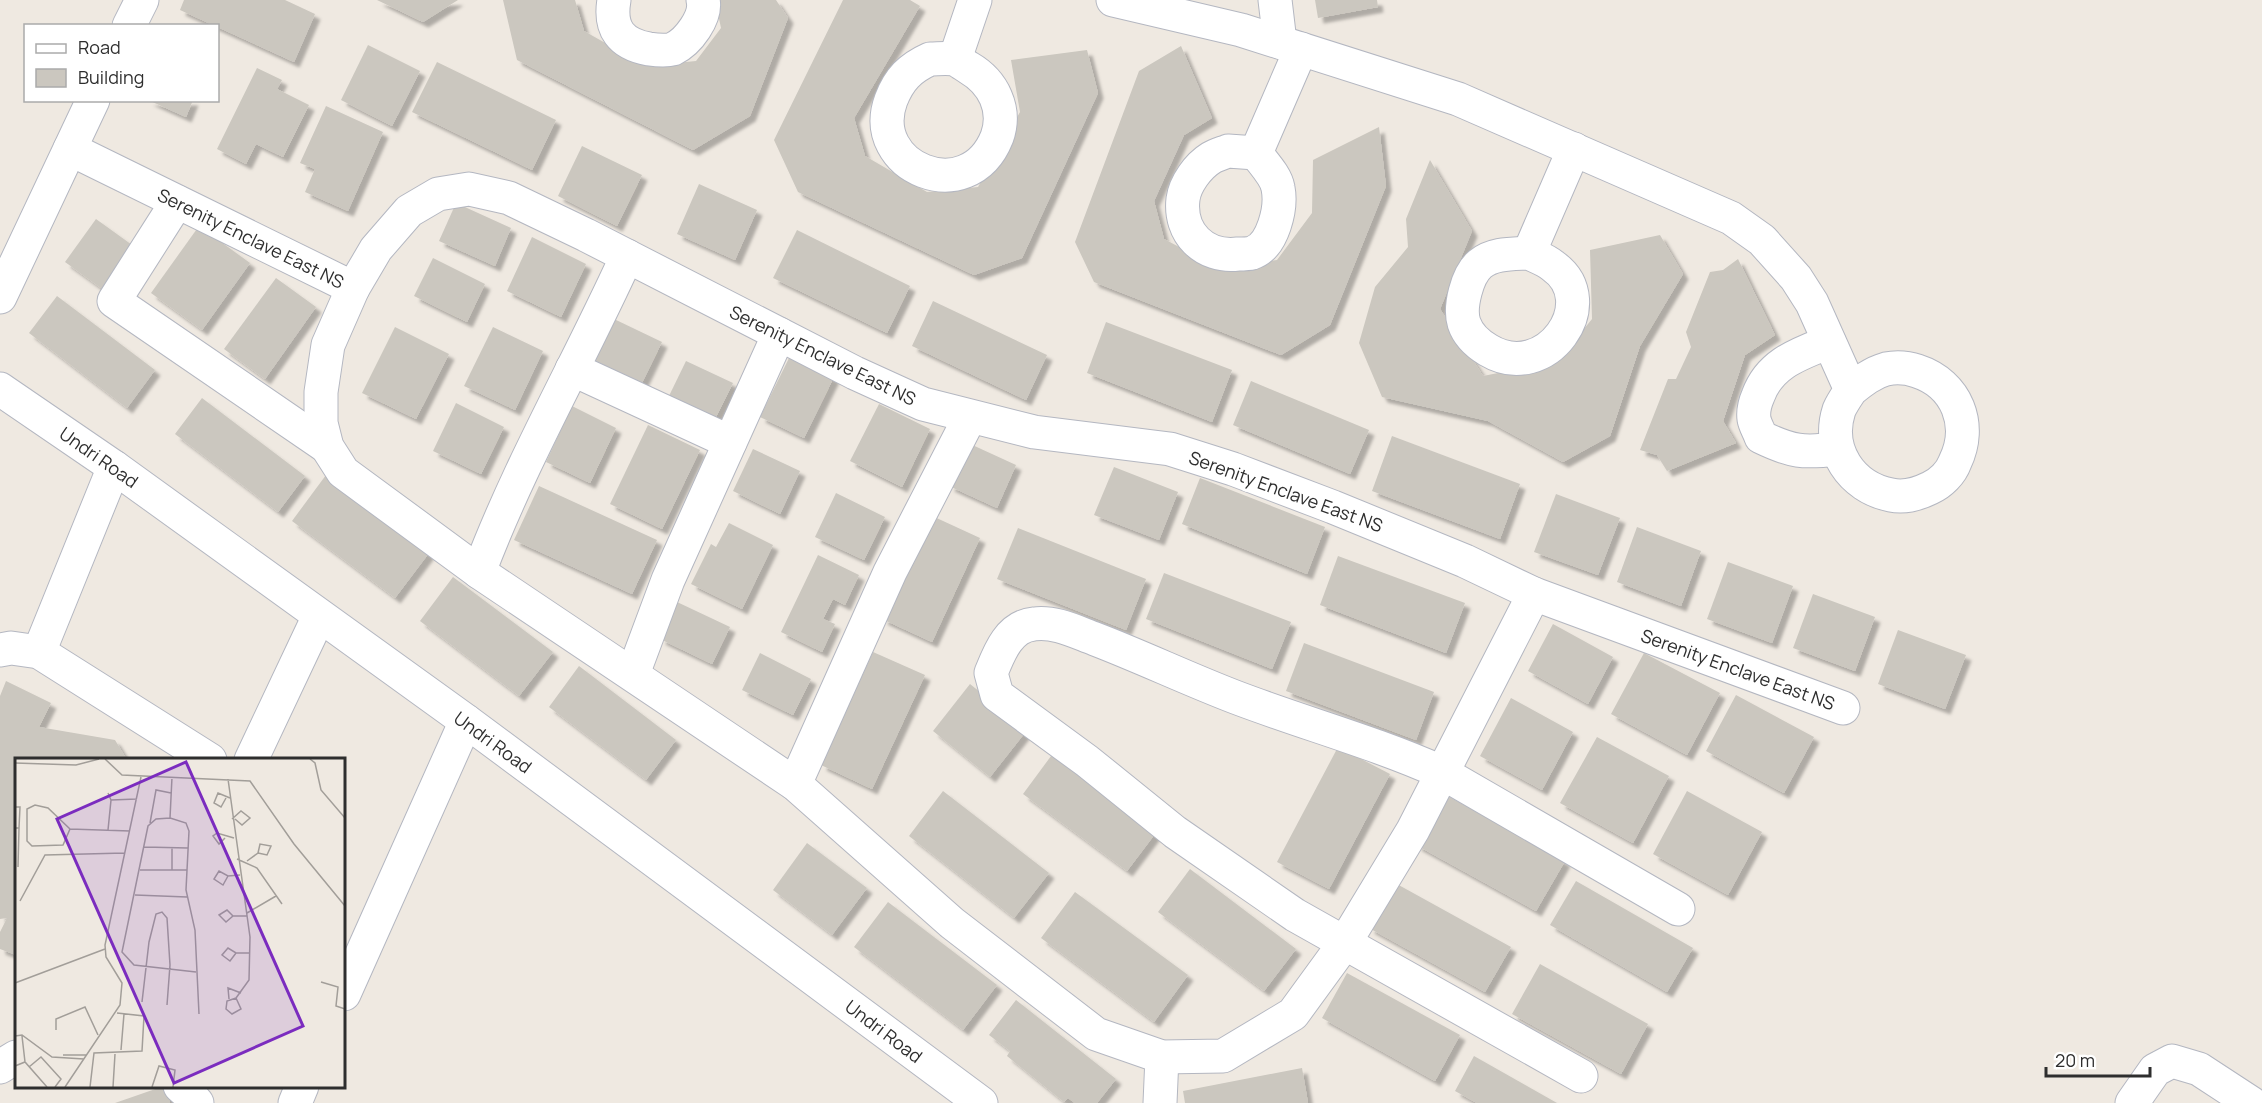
<svg xmlns="http://www.w3.org/2000/svg" width="2262" height="1103" viewBox="0 0 2262 1103" font-family="Manrope,sans-serif">
  <style>
    .building { fill: #cbc7bf; filter: url(#shadow) }
    .lines { fill: none; stroke-linecap: round; stroke-linejoin: round }
    .minor-casing { stroke: #b4b7c1; stroke-width: 35 }
    .minor { stroke: #fff; stroke-width: 33 }
    .labels { text-anchor: middle; dominant-baseline: central; stroke-width: 6; stroke-linejoin: round; paint-order: stroke }
    .street-label { font-size: 18px; fill: #2e2e2e; stroke: #fff }
    .inset-road { fill: none; stroke: #a29e99; stroke-width: 1.5 }
    .view { fill: #7b2cbf; fill-opacity: 0.15; stroke: #7b2cbf; stroke-width: 3 }
    .inset-edge { fill: none; stroke: #2e2e2e; stroke-width: 3 }
  </style>
  <defs>
    <filter id="shadow"><feDropShadow dx="5.5" dy="5.5" stdDeviation="1.5" flood-color="#0004"/></filter>
  </defs>
  <rect width="100%" height="100%" fill="#efe9e1"/>
  <!-- building -->
  <g class="building">
    <path d="M184 0H285L315 14 294 62 180 10Z"/>
    <path d="M377 0H458L423 22Z"/>
    <path d="M503 0H575L584 31 646 66 696 61 721 28 715 0H776L788 18 750 116 693 150 517 60Z"/>
    <path d="M843 0H910L920 6 854 118 865 156 927 192 978 187 1020 112 1011 60 1087 50 1098 93 1022 258 974 275 798 192 774 140Z"/>
    <path d="M1315 0H1377L1378 7 1318 18Z"/>
    <path d="M368 45 420 71 392 126 341 100Z"/>
    <path d="M1181 46 1212 118 1184 135 1154 201 1164 239 1219 268 1277 260 1312 213 1313 160 1379 127 1386 186 1330 325 1281 355 1094 282 1075 242 1139 71Z"/>
    <path d="M437 62 556 120 532 170 412 112Z"/>
    <path d="M257 68 282 80 277 89 309 105 283 157 256 144 246 164 217 149Z"/>
    <path d="M148 100H193L186 117Z"/>
    <path d="M326 106 383 132 348 211 305 192 315 169 300 163Z"/>
    <path d="M582 146 642 175 617 226 558 196Z"/>
    <path d="M1430 160 1472 231 1440 309 1483 376 1558 361 1592 319 1590 250 1660 235 1683 274 1640 346 1610 436 1563 462 1488 421 1382 397 1359 343 1375 287 1408 247 1406 219Z"/>
    <path d="M699 184 757 210 735 260 677 234Z"/>
    <path d="M456 203 511 228 495 266 439 241Z"/>
    <path d="M96 219 139 250 108 293 65 262Z"/>
    <path d="M199 226 250 263 202 330 151 293Z"/>
    <path d="M797 230 910 286 887 333 773 278Z"/>
    <path d="M532 237 586 264 561 317 507 291Z"/>
    <path d="M433 258 485 284 467 322 414 296Z"/>
    <path d="M1738 259 1775 335 1745 355 1723 421 1736 443 1667 471 1657 455 1640 450 1668 379H1676L1691 347 1686 332 1710 272 1723 270Z"/>
    <path d="M276 278 316 307 265 379 224 349Z"/>
    <path d="M57 296 155 370 127 408 29 333Z"/>
    <path d="M933 301 1047 355 1026 400 912 346Z"/>
    <path d="M614 319 662 342 639 389 591 366Z"/>
    <path d="M1106 322 1232 370 1212 422 1087 373Z"/>
    <path d="M395 327 449 354 416 419 362 393Z"/>
    <path d="M493 327 543 351 515 410 464 386Z"/>
    <path d="M790 356 834 377 804 438 760 417Z"/>
    <path d="M686 361 733 383 714 421 668 398Z"/>
    <path d="M1251 381 1369 430 1350 474 1233 425Z"/>
    <path d="M202 398 305 476 278 512 175 434Z"/>
    <path d="M456 403 504 427 481 474 433 451Z"/>
    <path d="M879 404 930 429 902 487 850 461Z"/>
    <path d="M572 406 616 428 590 483 546 462Z"/>
    <path d="M648 425 700 450 662 529 610 504Z"/>
    <path d="M1392 436 1520 484 1500 539 1372 491Z"/>
    <path d="M968 443 1016 465 997 508 949 486Z"/>
    <path d="M753 449 800 471 780 514 733 491Z"/>
    <path d="M1114 467 1178 492 1159 540 1094 515Z"/>
    <path d="M326 475 429 553 395 598 292 521Z"/>
    <path d="M1200 478 1325 527 1307 574 1182 524Z"/>
    <path d="M539 486 657 540 632 594 514 540Z"/>
    <path d="M836 493 885 517 864 560 815 537Z"/>
    <path d="M1556 494 1620 518 1598 575 1534 552Z"/>
    <path d="M930 515 980 538 932 642 882 619Z"/>
    <path d="M729 523 773 545 742 609 691 584 711 544 716 547Z"/>
    <path d="M1637 527 1701 551 1681 606 1617 582Z"/>
    <path d="M1018 528 1146 579 1126 630 997 579Z"/>
    <path d="M818 555 859 575 845 605 833 599 823 619 835 624 822 652 781 632Z"/>
    <path d="M1338 556 1465 603 1446 653 1320 605Z"/>
    <path d="M1728 562 1793 586 1772 643 1707 619Z"/>
    <path d="M1164 573 1291 622 1272 669 1146 619Z"/>
    <path d="M453 577 553 652 519 696 420 621Z"/>
    <path d="M1813 594 1875 617 1855 671 1793 648Z"/>
    <path d="M677 602 730 627 712 664 660 639Z"/>
    <path d="M1553 624 1613 657 1588 704 1528 671Z"/>
    <path d="M1898 630 1966 655 1945 709 1878 684Z"/>
    <path d="M1304 643 1434 692 1416 740 1286 691Z"/>
    <path d="M873 652 925 675 872 789 821 765Z"/>
    <path d="M760 653 811 679 793 715 742 690Z"/>
    <path d="M1644 653 1720 693 1687 755 1611 714Z"/>
    <path d="M579 666 676 740 646 780 549 707Z"/>
    <path d="M6 681 51 703 39 727 115 740 127 760H16V955L0 949V932L7 918 0 919V696Z"/>
    <path d="M970 684 1027 730 990 777 933 731Z"/>
    <path d="M1736 695 1814 737 1784 793 1706 751Z"/>
    <path d="M1511 698 1573 732 1542 790 1480 756Z"/>
    <path d="M1597 737 1669 776 1633 843 1560 803Z"/>
    <path d="M1338 747 1390 774 1329 889 1277 862Z"/>
    <path d="M1054 752 1158 830 1127 871 1023 794Z"/>
    <path d="M943 791 1049 873 1014 918 909 836Z"/>
    <path d="M1687 791 1762 832 1728 895 1653 854Z"/>
    <path d="M1444 794 1565 861 1536 911 1416 845Z"/>
    <path d="M807 843 867 888 832 935 773 890Z"/>
    <path d="M1190 869 1296 949 1264 991 1158 912Z"/>
    <path d="M1576 881 1693 948 1667 992 1550 925Z"/>
    <path d="M1395 883 1511 947 1485 992 1369 928Z"/>
    <path d="M1075 892 1188 975 1154 1022 1041 938Z"/>
    <path d="M888 902 997 985 963 1030 854 947Z"/>
    <path d="M1540 964 1648 1024 1621 1074 1512 1014Z"/>
    <path d="M1347 973 1460 1035 1435 1081 1322 1018Z"/>
    <path d="M1016 1000 1116 1079 1097 1103H1075L1068 1098 1064 1102 1007 1056 1010 1051 989 1035Z"/>
    <path d="M1474 1056 1557 1103H1477L1455 1091Z"/>
    <path d="M1302 1068 1308 1103H1185L1183 1091Z"/>
    <path d="M167 1086 170 1103H115L164 1086Z"/>
  </g>
  <g class="lines">
    <!-- minor casing -->
    <g class="minor-casing">
      <g id="minor">
        <path d="M614 0C609 29 621 44 649 49 656 50 666 51 673 49 688 42 707 17 703 0"/>
        <path d="M1113 0 1241 30 1458 99 1731 218 1762 240 1796 278 1812 303 1851 390C1847 396 1842 403 1839 410 1826 450 1851 487 1891 495 1905 498 1918 494 1930 488 1941 483 1951 473 1955 462 1973 425 1957 384 1917 371 1908 368 1896 367 1886 369 1872 373 1862 381 1851 390"/>
        <path d="M1275 0 1280 42"/>
        <path d="M129 26 142 0"/>
        <path d="M930 59C937 59 946 58 953 59 958 60 964 65 969 68 993 82 1007 109 997 137 968 210 866 167 891 100 899 79 910 68 930 59Z"/>
        <path d="M955 59 975 0"/>
        <path d="M70 149 353 288 376 249 409 211 438 194 469 189 509 198 586 235 855 373 923 404 1034 432 1170 449 1233 469 1333 507 1465 561 1534 594 1843 708"/>
        <path d="M1228 151 1256 153C1264 164 1276 176 1278 188 1282 208 1273 246 1252 253 1248 254 1242 254 1238 254 1204 258 1179 233 1183 199 1185 184 1198 166 1211 158 1216 155 1223 153 1228 151Z"/>
        <path d="M1256 153 1301 49"/>
        <path d="M177 202 114 301 327 447"/>
        <path d="M1529 253C1537 257 1546 260 1553 266 1604 302 1546 385 1488 350 1478 344 1468 335 1464 323 1459 307 1467 275 1480 264 1493 253 1513 254 1529 253Z"/>
        <path d="M1529 253 1574 149"/>
        <path d="M353 288 328 345 321 392V423L327 447 343 472 479 572 795 784 952 923 1096 1034 1162 1057 1223 1056 1293 1014 1344 944 1413 830 1534 594"/>
        <path d="M0 297 93 100"/>
        <path d="M1829 342C1799 354 1770 363 1758 396 1755 403 1753 412 1754 419 1755 425 1759 431 1761 437 1792 452 1803 453 1837 449"/>
        <path d="M572 369 730 442"/>
        <path d="M0 389 114 467 466 721 981 1103"/>
        <path d="M479 572C520 463 579 362 627 256"/>
        <path d="M0 650 11 648 39 652 210 760"/>
        <path d="M39 652 114 467"/>
        <path d="M633 674 668 580 779 334"/>
        <path d="M251 760 319 616"/>
        <path d="M795 784 890 572 970 417"/>
        <path d="M344 994 466 721"/>
        <path d="M0 1067 16 1057"/>
        <path d="M1581 1076 1295 915 1175 832 1087 761 997 695 991 673C999 653 1009 626 1034 624 1055 621 1076 632 1095 639 1142 657 1188 679 1235 697 1303 723 1374 742 1441 772L1678 909"/>
        <path d="M180 1086 191 1096 197 1103"/>
        <path d="M295 1103 302 1086"/>
        <path d="M1160 1103 1162 1057"/>
        <path d="M2132 1103 2155 1070 2172 1061 2199 1069 2251 1103"/>
      </g>
    </g>
    <!-- minor -->
    <use href="#minor" class="minor"/>
  </g>
  <g class="labels">
    <!-- street labels -->
    <g class="street-label">
      <text transform="translate(251 238) rotate(26)">Serenity Enclave East NS</text>
      <text transform="translate(823 355) rotate(26)">Serenity Enclave East NS</text>
      <text transform="translate(99 457) rotate(35)">Undri Road</text>
      <text transform="translate(1286 491) rotate(20)">Serenity Enclave East NS</text>
      <text transform="translate(1738 669) rotate(20)">Serenity Enclave East NS</text>
      <text transform="translate(493 742) rotate(36)">Undri Road</text>
      <text transform="translate(884 1031) rotate(37)">Undri Road</text>
    </g>
  </g>
  <!-- overview -->
  <g transform="translate(15 758)">
    <rect width="330" height="330" fill="#efe9e1"/>
    <path class="inset-road" d="M90 1 107 17 235 23 279 86 330 148M295 1 300 5 306 32 330 60M0 5 61 7 84 1M157 19 155 60 171 65 174 73 171 132 180 172 184 256M213 21 235 179 234 222 221 240 212 243 211 251 217 256 226 251 221 240M93 35 96 42 93 72M211 40 206 49 199 45 203 35 215 40M96 42 122 41M0 49H5L4 70M155 60 141 61 133 68 107 194 119 207 181 214M217 61 226 53 235 60 227 67 220 61M135 65 141 32 156 35M0 70H4L3 109M55 71 33 50 20 47 12 51V83L17 88 48 87 55 71 115 73M210 80 204 86 198 78 202 75 219 80M129 89 173 90M222 101 242 110 267 146M232 103 243 95 245 86 256 88 252 97 243 95M125 112H172M157 112V90M213 118 208 127 199 121 204 113 213 118 225 117M120 137 172 139M5 143 30 97 110 95M232 155 261 138M218 158 212 152 204 157 211 164 218 158H232M221 195 215 203 207 197 213 190 221 195H235M306 224 323 229 321 248 330 251M0 225 90 191M214 241 213 230 226 235M127 244 134 184 141 156 147 154 152 160 155 207 152 247M41 272V261L70 249 83 277M0 278 7 277 37 299 69 301M7 278 10 304M106 292 109 256M48 297H71M0 308 10 304 32 329M14 309 26 299 46 321 40 329M50 329 105 247 107 225 91 199 90 187 126 19M75 329 79 295 127 293 129 258 102 255M98 329 100 296M137 329 144 308 160 312 158 329"/>
    <path class="view" d="M171 4 288 268 159 325 42 61Z"/>
    <rect width="330" height="330" class="inset-edge"/>
  </g>
  <!-- legend -->
  <rect x="24" y="24" width="195" height="78" fill="#ffffff" stroke="#ababab" stroke-width="1.5"/>
  <rect x="36" y="44" width="30" height="9" fill="#ffffff" stroke="#ababab" stroke-width="1.5"/>
  <text x="78" y="54" font-size="18" fill="#2e2e2e">Road</text>
  <rect x="36" y="69" width="30" height="18" fill="#cbc7bf" stroke="#ababab" stroke-width="1.5"/>
  <text x="78" y="84" font-size="18" fill="#2e2e2e">Building</text>
  <!-- scale -->
  <path d="M2046 1067v9h104v-9" fill="none" stroke="#2e2e2e" stroke-width="3"/>
  <text x="2055" y="1067" font-size="18" fill="#2e2e2e" stroke="#ffffff" stroke-width="4.5" paint-order="stroke">20 m</text>
</svg>
